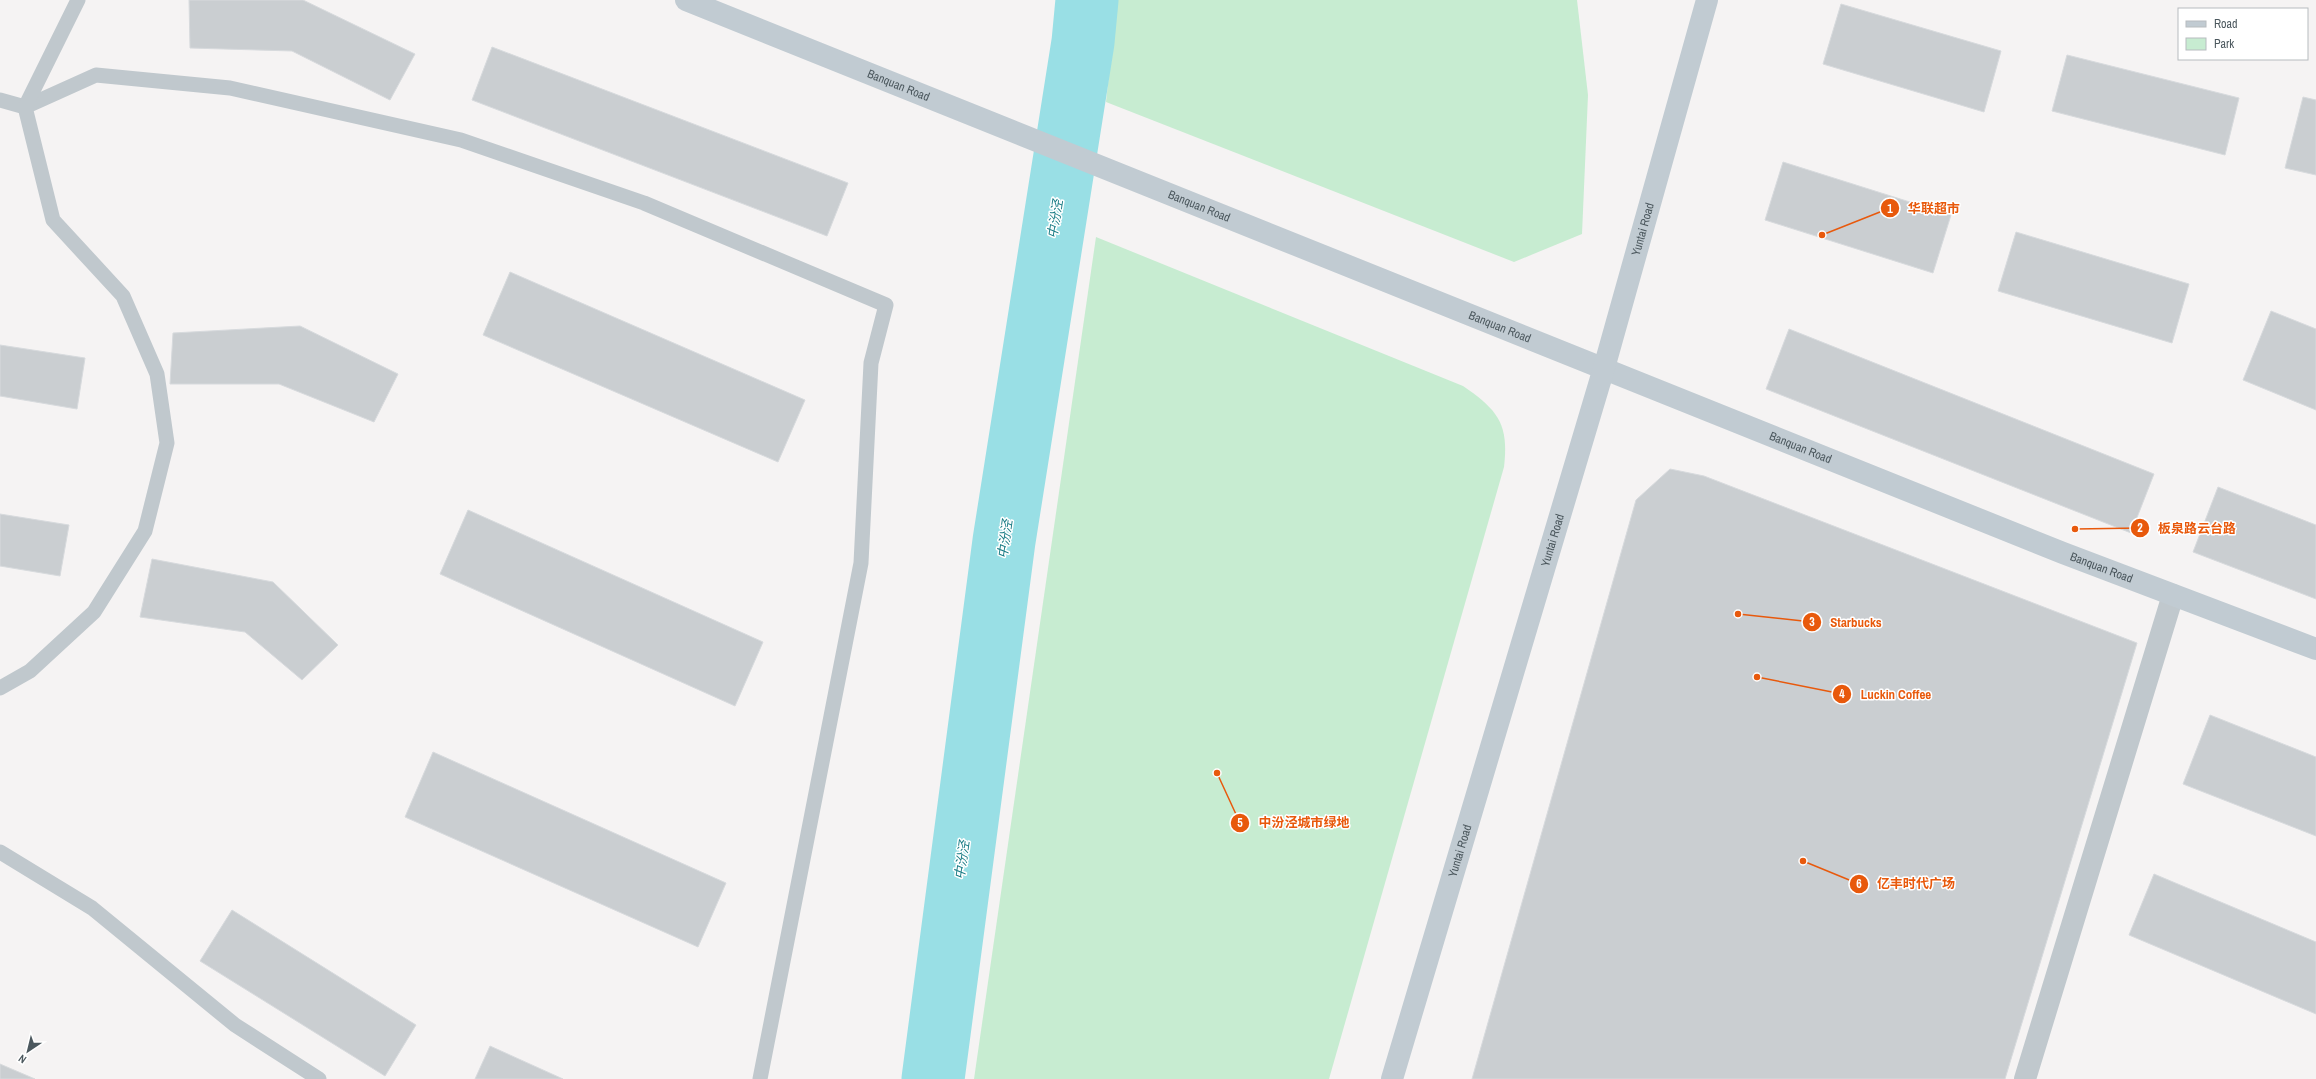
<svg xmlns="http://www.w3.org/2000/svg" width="2316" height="1079" viewBox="0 0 2316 1079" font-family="'Archivo Narrow','Noto Sans SC',sans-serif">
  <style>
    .green { fill: #c7ecd1 }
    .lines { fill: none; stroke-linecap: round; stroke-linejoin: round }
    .river { stroke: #99dfe5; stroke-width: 63 }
    .building { fill: #caced1; stroke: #d7dadd }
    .lane { stroke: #c0c8cd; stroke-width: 15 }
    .street { stroke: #c0c8cd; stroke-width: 22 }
    .secondary { stroke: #c1cbd2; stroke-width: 22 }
    .labels { text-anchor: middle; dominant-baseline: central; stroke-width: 3; stroke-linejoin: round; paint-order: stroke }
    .street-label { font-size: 12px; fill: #4c585e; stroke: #fff }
    .water-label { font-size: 13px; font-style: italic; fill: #197c85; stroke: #fff }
    .leader { fill: none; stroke: #e8590c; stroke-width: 1.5 }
    .callout-dot { fill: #e8590c; stroke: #fff; stroke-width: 1.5 }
    .mark-label { font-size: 12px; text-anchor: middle; font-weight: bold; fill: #fff }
    .callout-label { font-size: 13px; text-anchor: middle; font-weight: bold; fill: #e8590c; stroke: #fff; stroke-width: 3; stroke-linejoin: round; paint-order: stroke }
  </style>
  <rect width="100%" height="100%" fill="#f5f3f3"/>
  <!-- green -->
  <g class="green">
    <path d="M1117 0H1577L1588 95 1582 234 1514 262 1106 102Z"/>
    <path d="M1096 237 1463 386C1498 410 1509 424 1504 467L1329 1079H974Z"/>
  </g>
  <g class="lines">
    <!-- river -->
    <path class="river" d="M933 1079 1004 541 1083 42 1087 0"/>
  </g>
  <!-- building -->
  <g class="building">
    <path d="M189 0H303L415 54 390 100 292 51 190 48Z"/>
    <path d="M1841 4 2001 51 1984 112 1823 64Z"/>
    <path d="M492 47 848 183 827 236 472 100Z"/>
    <path d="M2067 55 2239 98 2225 155 2052 111Z"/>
    <path d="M2303 97 2316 100V175L2285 168Z"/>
    <path d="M1783 162 1951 215 1933 273 1765 220Z"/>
    <path d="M2016 232 2189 284 2172 343 1998 291Z"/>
    <path d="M510 272 805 400 778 462 483 335Z"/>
    <path d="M2271 311 2316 329V410L2243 380Z"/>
    <path d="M300 326 398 374 374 422 279 384H170L173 333Z"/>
    <path d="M1789 329 2154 474 2131 533 1766 389Z"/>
    <path d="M0 345 85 358 77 409 0 396Z"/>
    <path d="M1670 469 1704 476 2137 643 2005 1079H1472L1636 500Z"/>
    <path d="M2218 487 2316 525V599L2193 552Z"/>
    <path d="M468 510 763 642 735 706 440 574Z"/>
    <path d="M0 514 69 525 60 576 0 566Z"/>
    <path d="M152 559 273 582 338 645 302 680 245 632 140 617Z"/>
    <path d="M2210 715 2316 757V836L2183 784Z"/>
    <path d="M433 752 726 883 698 947 405 817Z"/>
    <path d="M2154 874 2316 942V1014L2129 935Z"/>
    <path d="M232 910 416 1025 385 1076 200 961Z"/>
    <path d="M490 1046 563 1079H475Z"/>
    <path d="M0 1064 35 1079H0Z"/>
  </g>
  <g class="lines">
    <!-- lane -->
    <g class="lane">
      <path d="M0 100 25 107 96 75 230 88 461 140 644 203 886 305 871 363 861 563 760 1079"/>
      <path d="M0 688 30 671 94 612 145 531 167 443 157 374 123 296 53 220 25 107 78 0"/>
      <path d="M0 852 92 908 235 1025 319 1079"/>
    </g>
    <!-- street -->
    <path class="street" d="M2025 1079 2173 595"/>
    <!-- secondary -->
    <g class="secondary">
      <path id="s1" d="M686 0 2063 553 2316 649"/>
      <path id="s2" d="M1392 1079 1604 368 1707 0"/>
    </g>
  </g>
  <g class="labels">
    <!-- street labels -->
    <g class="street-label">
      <text stroke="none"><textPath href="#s1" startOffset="229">Banquan Road</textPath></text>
      <text stroke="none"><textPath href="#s1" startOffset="553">Banquan Road</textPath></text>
      <text stroke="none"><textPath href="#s2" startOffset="886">Yuntai Road</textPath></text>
      <text stroke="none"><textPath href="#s1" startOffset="877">Banquan Road</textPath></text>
      <text stroke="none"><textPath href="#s1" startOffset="1201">Banquan Road</textPath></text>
      <text stroke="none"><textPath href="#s2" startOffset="562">Yuntai Road</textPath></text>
      <text stroke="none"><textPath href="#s1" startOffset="1525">Banquan Road</textPath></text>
      <text stroke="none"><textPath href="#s2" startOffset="238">Yuntai Road</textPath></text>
    </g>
    <!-- water labels -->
    <g class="water-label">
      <text transform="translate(1055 219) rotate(-81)">中汾泾</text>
      <text transform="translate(1005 539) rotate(-82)">中汾泾</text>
      <text transform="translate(962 860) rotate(-82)">中汾泾</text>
    </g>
  </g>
  <!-- callouts -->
  <path class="leader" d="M1822 235L1890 208M2075 529L2140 528M1738 614L1812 622M1757 677L1842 694M1217 773L1240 823M1803 861L1859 884"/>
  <g class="callout-dot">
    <circle cx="1822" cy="235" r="4"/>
    <circle cx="2075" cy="529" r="4"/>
    <circle cx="1738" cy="614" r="4"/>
    <circle cx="1757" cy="677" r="4"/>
    <circle cx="1217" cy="773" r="4"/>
    <circle cx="1803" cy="861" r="4"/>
    <circle cx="1890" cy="208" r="10"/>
    <circle cx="2140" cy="528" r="10"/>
    <circle cx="1812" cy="622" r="10"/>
    <circle cx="1842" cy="694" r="10"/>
    <circle cx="1240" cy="823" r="10"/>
    <circle cx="1859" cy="884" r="10"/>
  </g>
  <g class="mark-label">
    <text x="1890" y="213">1</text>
    <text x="2140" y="532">2</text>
    <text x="1812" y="626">3</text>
    <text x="1842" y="698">4</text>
    <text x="1240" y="827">5</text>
    <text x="1859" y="888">6</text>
  </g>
  <g class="callout-label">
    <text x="1934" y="213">华联超市</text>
    <text x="2197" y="533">板泉路云台路</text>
    <text x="1856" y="627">Starbucks</text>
    <text x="1896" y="699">Luckin Coffee</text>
    <text x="1304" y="827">中汾泾城市绿地</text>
    <text x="1916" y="888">亿丰时代广场</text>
  </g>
  <!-- legend -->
  <rect x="2178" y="8" width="130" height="52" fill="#ffffff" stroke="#b7bcbf"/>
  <rect x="2186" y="21" width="20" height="6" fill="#c1cbd2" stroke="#b7bcbf"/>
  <text x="2214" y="28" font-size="12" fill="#4c585e">Road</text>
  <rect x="2186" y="38" width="20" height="12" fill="#c7ecd1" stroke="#b7bcbf"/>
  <text x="2214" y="48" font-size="12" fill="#4c585e">Park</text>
  <!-- north arrow -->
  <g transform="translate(28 1051) rotate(215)" stroke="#ffffff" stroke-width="3" paint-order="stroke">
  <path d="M0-3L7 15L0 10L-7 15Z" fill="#4c585e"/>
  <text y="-6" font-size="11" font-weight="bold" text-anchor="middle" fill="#4c585e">N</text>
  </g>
</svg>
